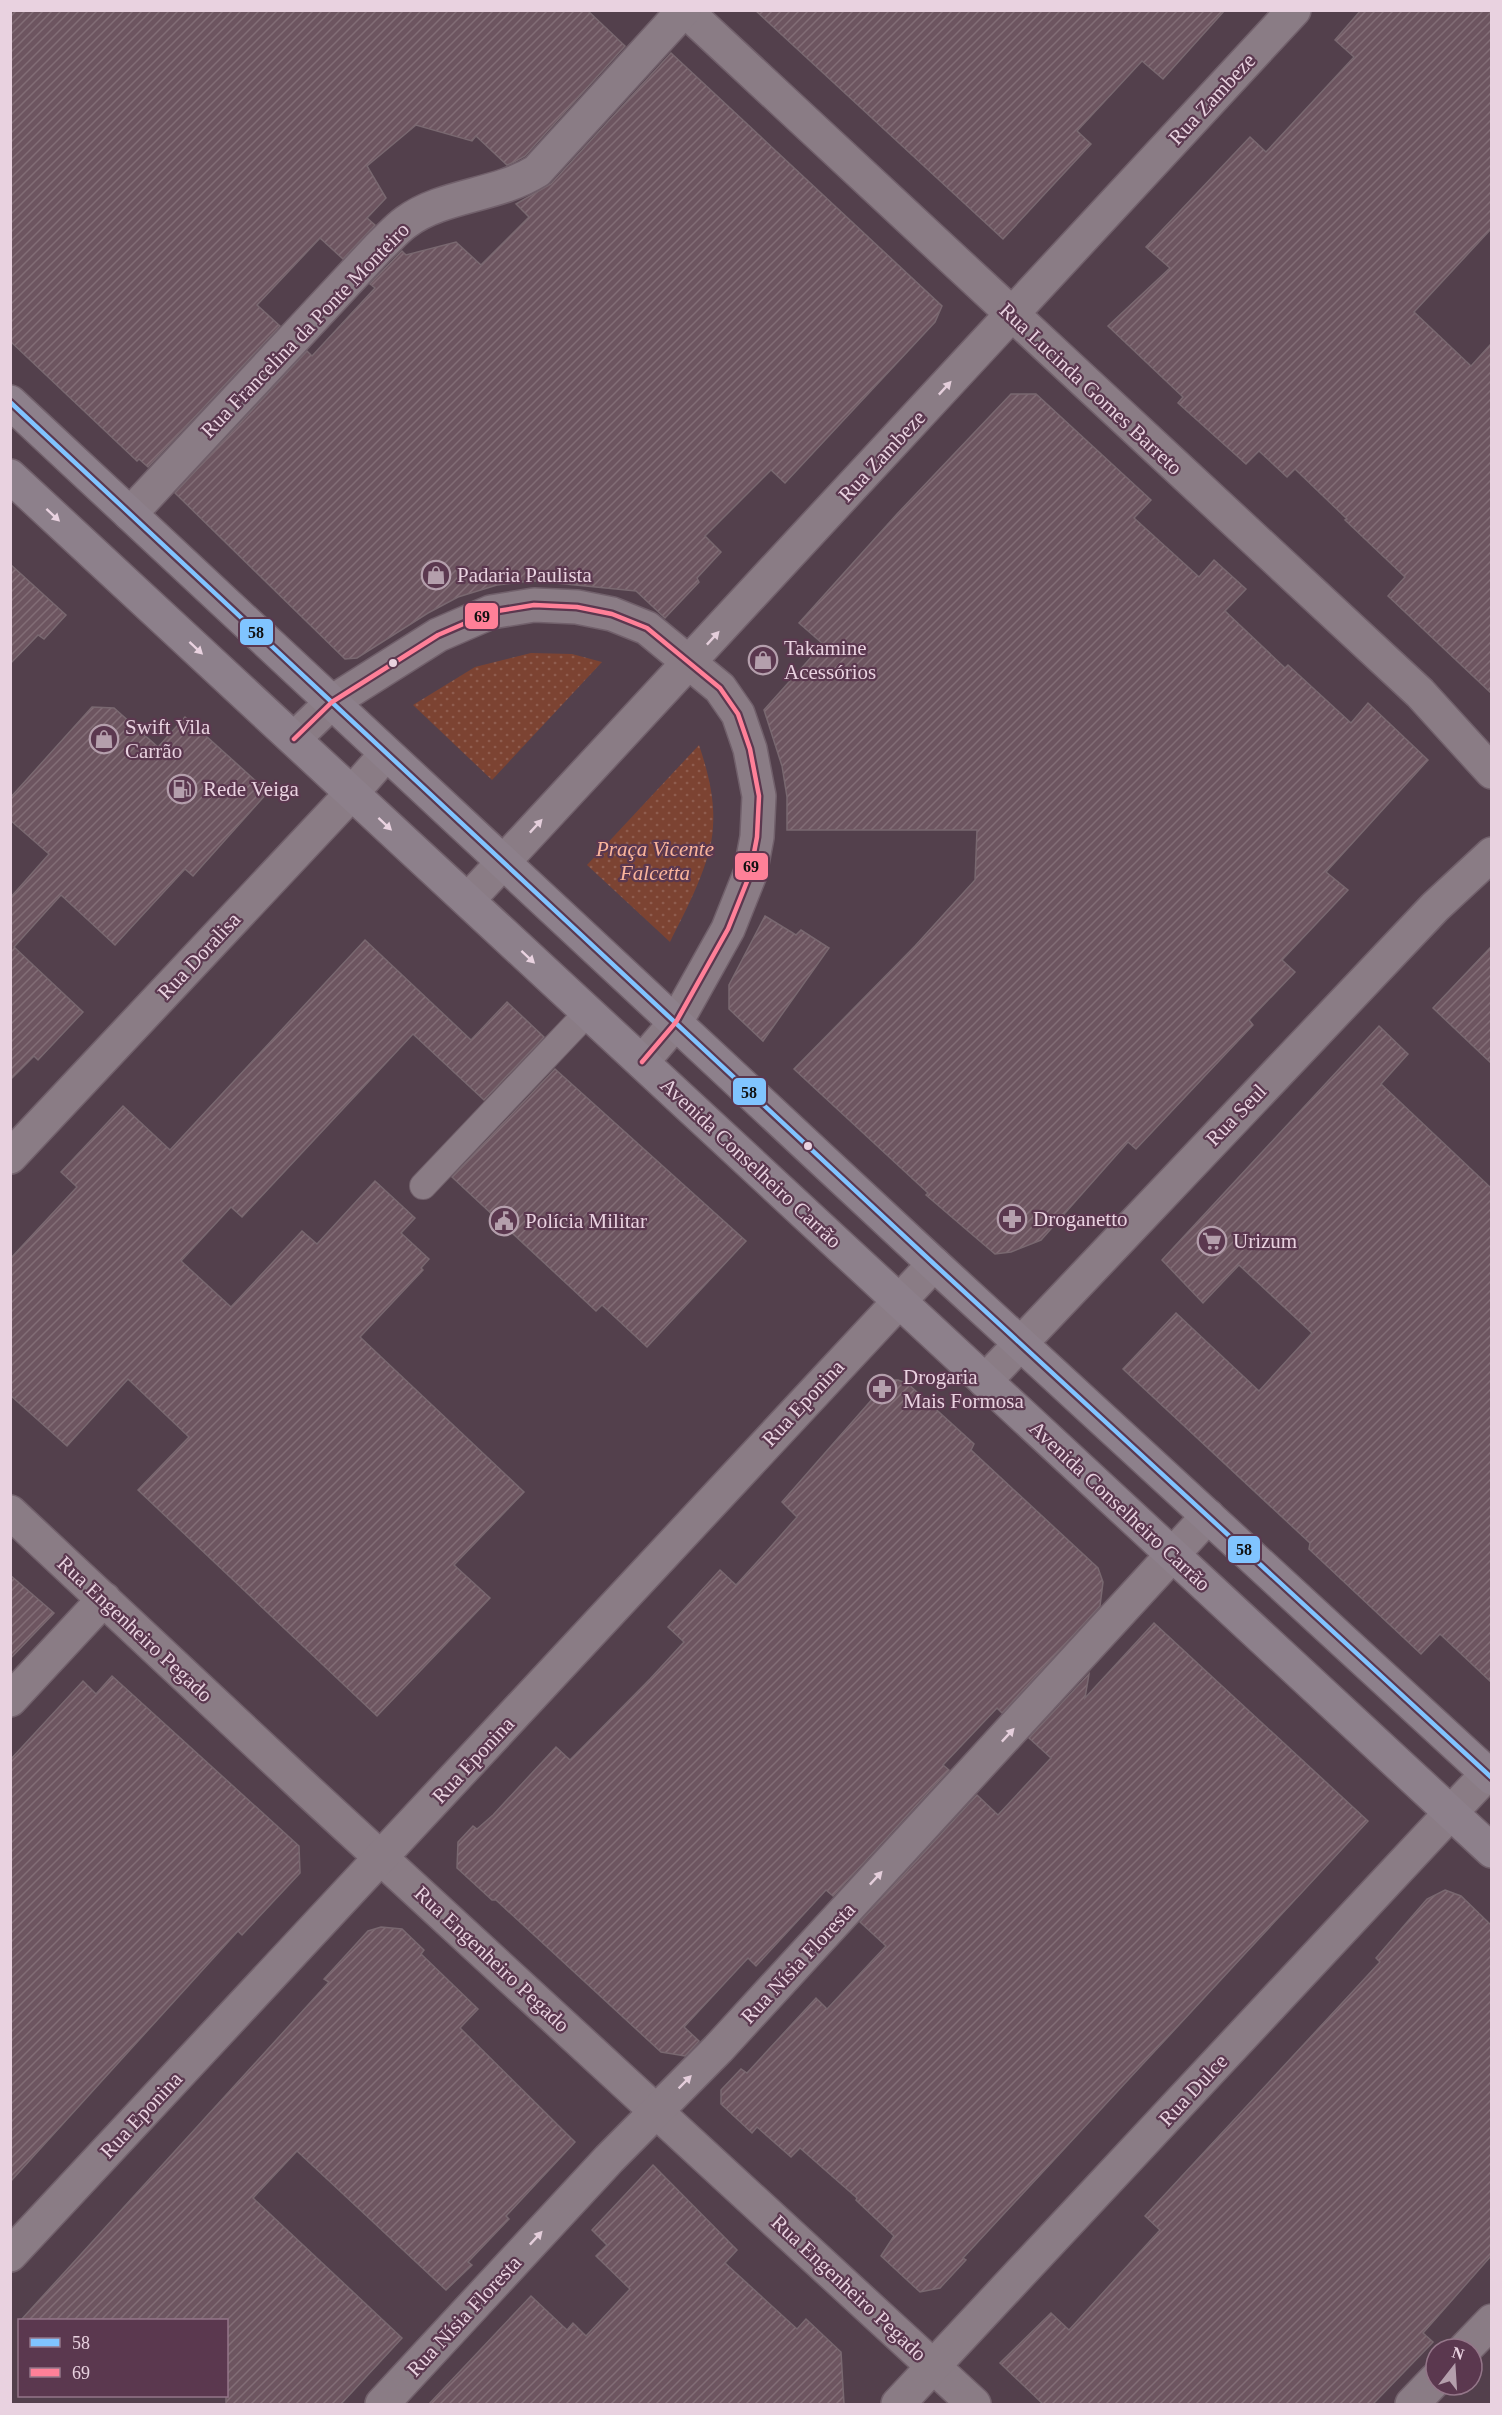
<svg xmlns="http://www.w3.org/2000/svg" width="1502" height="2415" viewBox="0 0 1502 2415" font-family="'Times New Roman',serif">
  <style>
    .park { fill: url(#park-dots) }
    .building { fill: url(#building-hatch); stroke: #796870; stroke-width: 1.5 }
    .lines { fill: none; stroke-linecap: round; stroke-linejoin: round }
    .service-casing { stroke: #71606b; stroke-width: 28 }
    .minor-casing { stroke: #71606b; stroke-width: 36 }
    .secondary-casing { stroke: #71606b; stroke-width: 36 }
    .service { stroke: #8a7c85; stroke-width: 26 }
    .minor { stroke: #8a7c85; stroke-width: 33 }
    .secondary { stroke: #8d808b; stroke-width: 33 }
    .bus-1-casing { stroke: #5b384f; stroke-width: 9 }
    .bus-2-casing { stroke: #5b384f; stroke-width: 9 }
    .bus-1 { stroke: #80c4ff; stroke-width: 4.5 }
    .bus-2 { stroke: #ff8098; stroke-width: 4.5 }
    .oneway { fill: #e4cedb }
    .oneway2 { fill: #e9d2e0 }
    .bus-dot { fill: #e9d2e0; stroke: #5b384f; stroke-width: 2 }
    .labels { text-anchor: middle; dominant-baseline: central; stroke-width: 4.5; stroke-linejoin: round; paint-order: stroke }
    .street-label { font-size: 21px; fill: #e9d2e0; stroke: #5b384f }
    .poi-label { font-size: 21px; fill: #e9d2e0; stroke: #5b384f; text-anchor: start }
    .park-label { font-size: 21px; font-style: italic; fill: #fab49b; stroke: #5b384f }
    .line-badge { stroke: #5b384f; stroke-width: 2 }
    .pale-badge-label { font-size: 16px; text-anchor: middle; font-weight: bold; fill: #111 }
  </style>
  <defs>
    <pattern id="park-dots" width="8" height="8" patternUnits="userSpaceOnUse" patternTransform="scale(1.5)"><rect width="8" height="8" fill="#7c4332"/><path d="M2 2h.1M6 6h.1" fill="none" stroke="#8f5d4f" stroke-width="1.8" stroke-linecap="round"/></pattern>
    <pattern id="building-hatch" width="6" height="6" patternUnits="userSpaceOnUse" patternTransform="scale(1.5)"><rect width="6" height="6" fill="#6d5560"/><path d="M-1 1l2-2M0 6l6-6M5 7l2-2" fill="none" stroke="#826d76"/></pattern>
  </defs>
  <rect width="100%" height="100%" fill="#53404c"/>
  <!-- park -->
  <g class="park">
    <path d="M531 653 572 654 602 662 492 780 413 705 475 667Z"/>
    <path d="M699 745C708 772 715 799 713 826 712 862 686 910 670 942L587 865Z"/>
  </g>
  <!-- building -->
  <g class="building">
    <path d="M10 10H587L625 46 525 156 514 162 507 165 476 136 472 141 416 125 367 166 386 198 367 218 375 225 343 259 320 238 257 305 280 326 148 467 139 459 137 461 10 341Z"/>
    <path d="M755 10H1225L1163 79 1142 61 1077 131 1091 144 1003 239Z"/>
    <path d="M1361 10H1491V229L1414 312 1471 366 1491 344V693L1388 596 1405 577 1345 520 1347 519 1295 469 1287 477 1259 451 1246 464 1178 403 1183 397 1108 326 1170 268 1146 247 1250 137 1266 152 1354 57 1335 40Z"/>
    <path d="M671 53 942 306 935 322 785 483 771 470 705 536 721 552 697 578 699 582 665 618 636 591 535 581 521 582 497 585 458 597 428 613 357 658 345 659 175 493 307 351 312 356 375 288 370 284 402 251 406 255 456 242 481 265 529 217 516 204 551 184Z"/>
    <path d="M1011 394H1036L1151 500 1134 518 1199 577 1214 560 1246 589 1225 611 1285 668 1288 665 1351 723 1368 703 1428 760 1326 872 1348 890 1282 960 1295 972 1249 1020 1253 1025 1136 1149 1128 1142 1041 1240 1011 1252 995 1254 926 1195 928 1193 794 1069 915 946 975 880 977 830H787V797L782 766 764 710 823 644 799 623 897 514Z"/>
    <path d="M10 564 66 615 44 639 38 635 10 664Z"/>
    <path d="M92 707 114 708 158 747 185 717 268 792 193 876 185 869 115 945 61 895 14 947 83 1012 38 1060 34 1056 10 1080V898L49 854 10 820V798Z"/>
    <path d="M765 916 796 935 801 930 829 948 763 1041 729 1009V985Z"/>
    <path d="M365 940 471 1040 507 1002 544 1037 484 1100 413 1034 242 1217 231 1207 181 1261 231 1307 302 1231 317 1244 375 1181 415 1218 401 1233 429 1259 421 1268 423 1270 360 1337 524 1492 454 1565 490 1598 377 1716 138 1490 189 1437 128 1379 67 1446 10 1395V1259L77 1187 61 1172 123 1106 170 1150Z"/>
    <path d="M1491 947V1063L1433 1008Z"/>
    <path d="M1379 1026 1408 1054 1381 1084 1491 1188V1682L1440 1634 1421 1654 1309 1549 1310 1543 1123 1369 1176 1313 1259 1391 1312 1333 1239 1265 1203 1303 1162 1260Z"/>
    <path d="M555 1069 746 1241 647 1347 602 1305 596 1311 452 1177Z"/>
    <path d="M889 1380H898L908 1384 974 1444 971 1450 1098 1568 1103 1582 1100 1606 1002 1713 997 1708 943 1765 949 1770 833 1896 826 1890 756 1966 748 1958 684 2027 699 2041 685 2056 661 2052 496 1900H492L457 1868 458 1842 473 1826 477 1829 493 1815 556 1747 570 1760 650 1679 684 1642 668 1627 720 1570 736 1585 767 1551 797 1517 782 1502Z"/>
    <path d="M10 1575 54 1613 10 1659Z"/>
    <path d="M1154 1623 1368 1821 963 2258 966 2260 940 2288 920 2292 881 2256 894 2236 856 2200 857 2198 800 2148 791 2157 757 2127 752 2133 721 2104V2090L741 2069 747 2073 816 1998 827 2009 886 1946 860 1922 977 1795 998 1815 1051 1758 1029 1738 1089 1674 1085 1698Z"/>
    <path d="M112 1676 299 1846 300 1873 242 1935 238 1931 10 2182V1760L83 1681 96 1694Z"/>
    <path d="M1445 1890 1461 1896 1491 1925V2256L1423 2333 1433 2342 1373 2404H1043L1000 2363 1051 2313 1069 2330 1160 2230 1145 2216 1380 1962 1376 1958 1427 1899Z"/>
    <path d="M381 1927 402 1929 424 1950 421 1954 478 2009 460 2028 575 2142 506 2216 509 2219 468 2262 472 2265 446 2290 297 2151 253 2198 402 2338 341 2404H226V2320H21L329 1982 324 1979 368 1931Z"/>
    <path d="M653 2165 737 2250 725 2263 797 2329 806 2319 841 2352 844 2404H429L531 2296 567 2330 573 2323 586 2336 630 2289 596 2256 607 2245 592 2230Z"/>
  </g>
  <g class="lines">
    <!-- service casing -->
    <g class="service-casing">
      <path id="service" d="M423 1186 588 1012"/>
    </g>
    <!-- minor casing -->
    <g class="minor-casing">
      <g id="minor">
        <path d="M685 10 1420 693 1492 772"/>
        <path d="M130 514 379 247C388 239 396 229 406 222 442 195 497 196 537 171L684 10"/>
        <path d="M294 739 332 702 438 635 491 612 534 605 577 607 612 614 647 628 720 688 738 714 750 749 759 796 757 837 750 874 728 929 676 1022 642 1062"/>
        <path d="M468 900 1294 10"/>
        <path d="M10 1157 352 793 386 754"/>
        <path d="M985 1381 1435 907 1492 854"/>
        <path d="M10 1512 305 1788 974 2404"/>
        <path d="M10 1700 104 1599"/>
        <path d="M10 2255 934 1264"/>
        <path d="M1465 2349 1492 2321"/>
        <path d="M382 2404 609 2159 718 2049 1208 1516"/>
        <path d="M898 2404 1487 1774"/>
        <path d="M1412 2404 1436 2379"/>
      </g>
    </g>
    <!-- secondary casing -->
    <g class="secondary-casing">
      <g id="secondary">
        <path d="M10 402 934 1264 1492 1778"/>
        <path d="M10 476 1492 1851"/>
      </g>
    </g>
    <!-- service -->
    <use href="#service" class="service"/>
    <!-- minor -->
    <use href="#minor" class="minor"/>
    <!-- secondary -->
    <use href="#secondary" class="secondary"/>
    <!-- bus-1 casing -->
    <g class="bus-1-casing">
      <path id="bus-1" d="M10 402 934 1264 1492 1778"/>
    </g>
    <!-- bus-2 casing -->
    <g class="bus-2-casing">
      <path id="bus-2" d="M294 739 332 702 438 635 491 612 534 605 577 607 612 614 647 628 720 688 738 714 750 749 759 796 757 837 750 874 728 929 676 1022 642 1062"/>
    </g>
    <!-- bus-1 -->
    <use href="#bus-1" class="bus-1"/>
    <!-- bus-2 -->
    <use href="#bus-2" class="bus-2"/>
  </g>
  <!-- one-way arrows -->
  <defs><path id="oneway-solid" d="M-6-.8H1V-3.2L6.5 0L1 3.2V.8H-6Z" transform="scale(1.5)"/></defs>
  <g class="oneway">
    <use href="#oneway-solid" transform="translate(945 388) rotate(-47)"/>
    <use href="#oneway-solid" transform="translate(713 638) rotate(-47)"/>
    <use href="#oneway-solid" transform="translate(536 826) rotate(-47)"/>
    <use href="#oneway-solid" transform="translate(1008 1735) rotate(-47)"/>
    <use href="#oneway-solid" transform="translate(876 1878) rotate(-47)"/>
    <use href="#oneway-solid" transform="translate(685 2082) rotate(-45)"/>
    <use href="#oneway-solid" transform="translate(536 2238) rotate(-47)"/>
  </g>
  <g class="oneway2">
    <use href="#oneway-solid" transform="translate(53 515) rotate(43)"/>
    <use href="#oneway-solid" transform="translate(196 648) rotate(43)"/>
    <use href="#oneway-solid" transform="translate(385 824) rotate(43)"/>
    <use href="#oneway-solid" transform="translate(528 957) rotate(43)"/>
  </g>
  <!-- icons -->
  <defs>
    <g id="shop-ring" transform="scale(1.5)"><circle r="9.5" fill="#5b384f" stroke="#b49fac" stroke-width="1.5"/><path d="M-5-2.5h2.3a2.7 3.5 0 0 1 5.4 0H5L5.5 6h-11ZM-1.5-2.5h3a1.5 2.3 0 0 0-3 0Z" fill="#b49fac"/></g>
    <g id="fuel-ring" transform="scale(1.5)"><circle r="9.5" fill="#5b384f" stroke="#b49fac" stroke-width="1.5"/><path d="M-5.5-6h7V0h2V4h1.3V-2.5L3-4.5l.8-.8L6-3V5H2.5V1h-1V6h-7ZM-4.2-4.7v3.2H.2V-4.7Z" fill="#b49fac"/></g>
    <g id="pharmacy-ring" transform="scale(1.5)"><circle r="9.5" fill="#5b384f" stroke="#b49fac" stroke-width="1.5"/><path d="M-2-6h4v4h4v4h-4v4h-4v-4h-4v-4h4Z" fill="#b49fac"/></g>
    <g id="civic-ring" transform="scale(1.5)"><circle r="9.5" fill="#5b384f" stroke="#b49fac" stroke-width="1.5"/><path d="M-.6-6.5H3V-4.5H.6V-3L4-1V1h2V6H-6V1h2V-1L-.6-3ZM-1.2 2.5V6h2.4V2.5Z" fill="#b49fac"/></g>
    <g id="supermarket-ring" transform="scale(1.5)"><circle r="9.5" fill="#5b384f" stroke="#b49fac" stroke-width="1.5"/><path d="M-6-5.5h2.5l.6 2H6L4.5 2H-2.5L-4.4-4H-6ZM-1.5 3.2a1.3 1.3 0 1 0 .1 0ZM3 3.2a1.3 1.3 0 1 0 .1 0Z" fill="#b49fac"/></g>
  </defs>
  <g fill-rule="evenodd">
    <use href="#shop-ring" x="436" y="575"/>
    <use href="#shop-ring" x="763" y="660"/>
    <use href="#shop-ring" x="104" y="739"/>
    <use href="#fuel-ring" x="182" y="789"/>
    <use href="#pharmacy-ring" x="1012" y="1219"/>
    <use href="#civic-ring" x="504" y="1221"/>
    <use href="#supermarket-ring" x="1212" y="1241"/>
    <use href="#pharmacy-ring" x="882" y="1389"/>
  </g>
  <!-- markers -->
  <g class="bus-dot">
    <circle cx="393" cy="663" r="5"/>
    <circle cx="808" cy="1146" r="5"/>
  </g>
  <g class="labels">
    <!-- street labels -->
    <g class="street-label">
      <text transform="translate(1212 99) rotate(-47)">Rua Zambeze</text>
      <text transform="translate(305 330) rotate(-46)">Rua Francelina da Ponte Monteiro</text>
      <text transform="translate(1091 389) rotate(43)">Rua Lucinda Gomes Barreto</text>
      <text transform="translate(882 456) rotate(-47)">Rua Zambeze</text>
      <text transform="translate(199 956) rotate(-47)">Rua Doralisa</text>
      <text transform="translate(1236 1115) rotate(-46)">Rua Seul</text>
      <text transform="translate(751 1163) rotate(43)">Avenida Conselheiro Carrão</text>
      <text transform="translate(803 1403) rotate(-47)">Rua Eponina</text>
      <text transform="translate(1120 1506) rotate(43)">Avenida Conselheiro Carrão</text>
      <text transform="translate(135 1629) rotate(43)">Rua Engenheiro Pegado</text>
      <text transform="translate(473 1760) rotate(-47)">Rua Eponina</text>
      <text transform="translate(492 1959) rotate(43)">Rua Engenheiro Pegado</text>
      <text transform="translate(798 1963) rotate(-47)">Rua Nísia Floresta</text>
      <text transform="translate(1193 2090) rotate(-47)">Rua Dulce</text>
      <text transform="translate(141 2115) rotate(-47)">Rua Eponina</text>
      <text transform="translate(849 2288) rotate(43)">Rua Engenheiro Pegado</text>
      <text transform="translate(464 2316) rotate(-47)">Rua Nísia Floresta</text>
    </g>
    <!-- poi labels -->
    <g class="poi-label">
      <text x="457" y="575">Padaria Paulista</text>
      <text x="784" y="648">Takamine<tspan x="784" dy="24">Acessórios</tspan></text>
      <text x="125" y="727">Swift Vila<tspan x="125" dy="24">Carrão</tspan></text>
      <text x="203" y="789">Rede Veiga</text>
      <text x="1033" y="1219">Droganetto</text>
      <text x="525" y="1221">Polícia Militar</text>
      <text x="1233" y="1241">Urizum</text>
      <text x="903" y="1377">Drogaria<tspan x="903" dy="24">Mais Formosa</tspan></text>
    </g>
    <!-- park labels -->
    <g class="park-label">
      <text x="655" y="849">Praça Vicente<tspan x="655" dy="24">Falcetta</tspan></text>
    </g>
  </g>
  <g class="line-badge">
    <rect x="464" y="602" width="35" height="28" rx="6" fill="#ff8098"/>
    <rect x="239" y="618" width="35" height="28" rx="6" fill="#80c4ff"/>
    <rect x="734" y="852" width="35" height="29" rx="6" fill="#ff8098"/>
    <rect x="732" y="1077" width="35" height="29" rx="6" fill="#80c4ff"/>
    <rect x="1227" y="1535" width="34" height="29" rx="6" fill="#80c4ff"/>
  </g>
  <g class="pale-badge-label">
    <text x="482" y="622">69</text>
    <text x="256" y="638">58</text>
    <text x="751" y="872">69</text>
    <text x="749" y="1098">58</text>
    <text x="1244" y="1555">58</text>
  </g>
  <!-- border -->
  <rect width="1502" height="2415" fill="none" stroke="#e9d2e0" stroke-width="24"/>
  <!-- legend -->
  <rect x="18" y="2319" width="210" height="78" fill="#5b384f" stroke="#947689" stroke-width="1.5"/>
  <rect x="30" y="2338" width="30" height="9" fill="#80c4ff" stroke="#947689" stroke-width="1.5"/>
  <text x="72" y="2349" font-size="18" fill="#e9d2e0">58</text>
  <rect x="30" y="2368" width="30" height="9" fill="#ff8098" stroke="#947689" stroke-width="1.5"/>
  <text x="72" y="2379" font-size="18" fill="#e9d2e0">69</text>
  <!-- north arrow -->
  <g transform="translate(1454 2367) rotate(17)"><circle r="28" fill="#5b384f" stroke="#947689" stroke-width="1.5"/>
  <path d="M0-4.5L10 22L0 15L-10 22Z" fill="#b49fac"/>
  <text y="-9" font-size="16" font-weight="bold" text-anchor="middle" fill="#e9d2e0">N</text>
  </g>
</svg>
